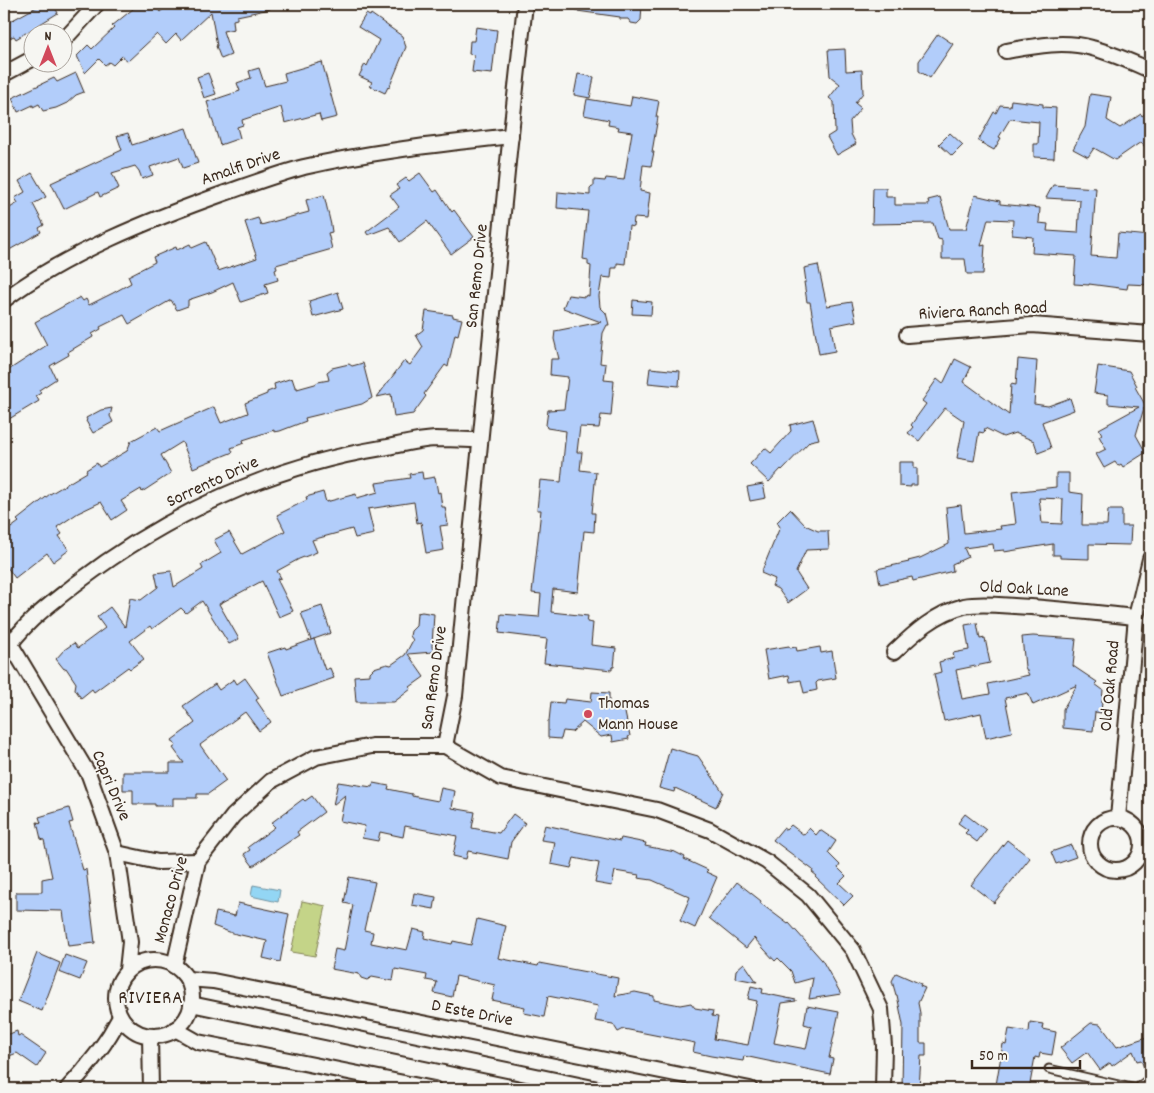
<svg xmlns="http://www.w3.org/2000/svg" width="1154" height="1093" viewBox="0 0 1154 1093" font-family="Dekko,sans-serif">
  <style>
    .garden { fill: #c4d488; stroke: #807f53 }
    .water { fill: #93d6f4; stroke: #70919e }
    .building { fill: #b2cdfa; stroke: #3b2a1e; fill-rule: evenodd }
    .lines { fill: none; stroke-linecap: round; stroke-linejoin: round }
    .service-casing { stroke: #3b2a1e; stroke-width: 11 }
    .minor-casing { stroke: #3b2a1e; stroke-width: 18 }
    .service { stroke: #f6f6f2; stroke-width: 7 }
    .minor { stroke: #f6f6f2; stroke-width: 14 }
    .poi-dot { fill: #d1495b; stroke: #f6f6f2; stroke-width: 2 }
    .labels { text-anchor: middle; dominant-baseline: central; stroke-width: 4; stroke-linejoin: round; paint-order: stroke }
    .street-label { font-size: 18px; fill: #3b2a1e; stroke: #f6f6f2 }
    .poi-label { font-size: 18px; fill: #3b2a1e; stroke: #f6f6f2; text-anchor: start }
    .neighbourhood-label { font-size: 19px; letter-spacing: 1px; fill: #3b2a1e; stroke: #f6f6f2 }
  </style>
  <rect width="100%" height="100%" fill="#f6f6f2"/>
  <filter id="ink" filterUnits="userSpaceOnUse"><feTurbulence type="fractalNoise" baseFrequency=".02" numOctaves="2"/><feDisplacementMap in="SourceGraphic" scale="10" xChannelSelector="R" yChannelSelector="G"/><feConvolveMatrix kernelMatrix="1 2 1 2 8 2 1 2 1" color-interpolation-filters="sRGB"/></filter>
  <g filter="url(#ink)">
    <!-- garden -->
    <path class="garden" d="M302 901 326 906 315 956 291 952Z"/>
    <!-- water -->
    <path class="water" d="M253 885 280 890 278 902 251 896Z"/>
    <!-- building -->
    <g class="building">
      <path d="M42 4H53L58 13 16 39 14 36 7 39 4 34V29L9 26 7 23Z"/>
      <path d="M139 4H152L160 12 169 4H270V9L237 16V19L233 20 234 29 223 31 231 55 221 59 216 46H217L211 12 181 40 176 34 166 44 157 34 128 61 122 56 113 65 109 62 105 65 99 59 85 73 77 56 88 45 92 49 93 48 114 28 112 26Z"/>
      <path d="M577 4H642L641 20 637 24 631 23 628 19H620V17L577 11Z"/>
      <path d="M366 14 370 16 371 14 402 36 406 47 389 88 388 87 385 93 370 86 372 82 359 76 365 64 367 66 379 40 358 27Z"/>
      <path d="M476 27 497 30 492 74 472 72 474 55 469 54 470 41H474Z"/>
      <path d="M938 34 953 44 930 78 919 71V61Z"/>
      <path d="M845 49 846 71 862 70 863 93 855 103 861 108 850 121 851 134 856 144 837 155 827 137 835 132 834 102 829 98 840 84 830 76 828 50Z"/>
      <path d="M322 62 337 117 321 121 319 114 285 123 281 107 242 120 243 125 237 127 240 138 220 145 207 102 240 91 237 83 251 78 249 71 259 68 265 86 286 81 284 73Z"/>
      <path d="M76 73 84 92 76 95 67 103 56 108 43 111 39 104 33 107V105L18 112 12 98 54 78 57 82Z"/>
      <path d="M208 73 216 94 204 98 197 77Z"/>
      <path d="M578 74 594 77 590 98 574 95Z"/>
      <path d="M1090 94 1111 97 1107 120 1120 128 1141 114 1142 116 1150 110V153L1141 142 1115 160 1094 148 1088 157 1073 149 1085 127Z"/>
      <path d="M632 96 659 101 656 117H658L652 152H654L651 166 643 165 640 191 650 193 647 219 634 218 633 227 629 226 625 264 617 263V268H612L611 278 602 277 599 296 600 307 606 313 609 325H607L603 333 600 363 606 364 604 380 614 381 611 416 601 415 599 428 580 427 577 452H582L580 470 596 472 592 513H595L594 532 584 531 578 592 553 589 551 612 588 616 587 622 593 623 591 645 616 648 614 667H612V670L544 663 547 639 499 633 501 614 539 617 541 594 532 593 541 510H537L540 480 561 482 566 431 547 428 546 425 548 410 564 409 568 377 550 375 551 359H559L554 339 555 331 601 322 563 308 568 295 585 297 586 295 589 296 591 266 588 265V260L583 259 588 211 557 208 558 192 590 195V188L592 186H594V180L605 181 606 178 624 180 632 132 618 130 619 127 608 125 609 120 584 115 587 99 630 106Z"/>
      <path d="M1011 100 1043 104V107L1056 108 1054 158 1034 157V144H1038L1039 122 1010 119 999 137 1001 138 994 150 978 141 994 112 996 113 1000 105 1010 106Z"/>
      <path d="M186 128 198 163 183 168 179 157 150 167 153 175 142 179 139 171 135 166 112 173 119 188 100 197 98 192 64 209 51 183 122 150 117 136 128 133 132 145Z"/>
      <path d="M950 133 963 145 952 156 939 144Z"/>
      <path d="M32 173 46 197 33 204 44 225 39 228 41 232 4 253V214L9 210 8 209 18 203 15 198 25 192 19 181Z"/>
      <path d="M420 173 434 192 437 190 452 212 454 210 474 237 451 254 427 221 400 242 389 227 368 235 366 232 399 207 390 195 399 189 396 185 406 178 409 181Z"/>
      <path d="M1053 185 1096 188 1091 256 1116 258 1118 233 1150 236V285L1128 284 1127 289 1089 284V285L1074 284 1076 256 1032 253 1033 237 1012 235 1013 220 988 219 981 246 985 245 983 274H967L965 259H942V240L938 239 933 223 872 224 873 188H886V197H895V205H929L928 200 940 197 949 229H966L975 195 1000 201V204L1040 208 1039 223 1048 224 1047 231 1078 233 1080 200 1046 198Z"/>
      <path d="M324 195 331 225 332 232 328 233 332 249 276 265 277 269 275 270 278 280 265 284 268 293 241 302 233 282 212 292 188 300V306L177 310 171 300 129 324 124 315 100 327 101 329 92 334 93 337 68 352 69 355 50 366 56 379 39 390 41 393 36 396 39 401 4 422V373L47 345 35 322 80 297 83 301 86 299 89 305 113 293 131 283 128 276 155 262 153 257 176 247 177 250 190 244 192 248 206 242 218 271 257 258 245 222 258 218 261 225 309 212 306 200Z"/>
      <path d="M818 265 827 306 852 302 856 321 831 326 835 351 819 354 810 302H807L804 282H806L804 268Z"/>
      <path d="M338 292 343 309 313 317 309 301Z"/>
      <path d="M633 300 652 302 651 315 632 314Z"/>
      <path d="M426 311 453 315V317L462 319 458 335 455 334 448 367 445 365 424 394 426 396 413 414 394 417 391 394 377 397 404 361 410 365 423 347 416 335 423 330Z"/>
      <path d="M955 359 971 367 964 382 1009 415 1011 384 1016 385 1018 359 1037 361 1034 404 1048 406 1070 398 1074 410 1042 422 1051 448 1038 453 1034 441 1015 433 1003 437 985 428 984 433 979 432 974 461 957 458 964 421 945 408 919 441 908 433 913 427 911 425 926 404 922 401 937 379 943 384Z"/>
      <path d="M363 363 372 398 362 404 305 418 306 421 280 431 274 432V430L243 440 244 443 231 448 233 452 193 468 182 442 161 455 171 473 142 492 141 489 121 501 127 510 112 520 101 502 78 513 57 527 62 534 59 536 69 550 53 562 47 553 15 578 4 563V533L19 522 17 520 50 494 87 472 86 470 97 463 99 467 127 451 131 441 157 427 160 431 214 407 221 423 248 413 245 403 267 394V392L275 389 274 384 292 378 295 387H297V389L315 384 318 382 329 380 327 372 332 368 349 364 352 366Z"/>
      <path d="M1098 366 1129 371 1137 386 1135 387 1147 408H1144L1136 435 1145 451V453L1123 467 1121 464 1118 466 1115 462 1104 468 1096 454 1106 449 1099 436 1102 434 1099 429 1139 407 1108 404V395L1094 393Z"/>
      <path d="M650 368 680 371 679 386 648 383Z"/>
      <path d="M112 408 110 416 113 422 93 433 86 421 87 420 86 418 101 410Z"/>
      <path d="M813 419 819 439 810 441 782 470 781 469 769 482 750 464 765 448 771 453 791 431 790 425Z"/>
      <path d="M899 462H914V468H917V485H911V487L899 486Z"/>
      <path d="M422 472 423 479 435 477 438 493 440 492 442 507H445L448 525 440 526 444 550 426 553 421 522 417 523 414 502 368 509 374 534 355 538 352 529 312 540 317 552 299 559 277 571 281 578 277 579 293 611 279 617 262 581 219 604 239 639 229 644 202 601 186 613 181 608 152 629 150 626 130 641 144 659 130 669 128 667 94 692 92 689 81 698 75 689 76 683 66 668 64 669 56 659 64 650 74 643 78 648 105 628 97 617 110 607 125 627 130 598 141 600 158 587 155 573 171 571 174 587 203 569 201 565 221 553 214 540 229 532 242 554 285 531 277 515 307 500 306 497 323 492 326 502 356 494 357 498 378 492 376 483 410 478 409 474Z"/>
      <path d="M1056 473H1069V492L1083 494 1082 525H1107L1108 510H1122V526H1131L1130 545 1089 544V559L1060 558V555H1053V544L1004 552V550L994 551 993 544 964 548 968 557 952 564 953 571 913 581 912 577 880 584 877 569 909 562 908 561 920 558 949 544 946 507 961 505 964 533 1001 529 1000 526 1016 524 1012 492 1056 487ZM1039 498 1063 499 1062 524 1042 523Z"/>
      <path d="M763 484 766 498 750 501 747 487Z"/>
      <path d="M790 509 805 525 818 531H828L829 549 806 550 796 572 807 589 788 603 778 589 772 586 775 579 761 573 780 527 777 522Z"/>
      <path d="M322 606 331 633 311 640 301 613Z"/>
      <path d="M422 612 434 614 432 646 433 652 408 654 424 677 410 687 411 689 394 702H356L354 676 370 675V672L374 668 387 664 391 665 405 655 413 640 410 636 411 631 416 626 417 613Z"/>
      <path d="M977 623 980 639 985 638 990 663 956 670 962 699 990 694 988 684 1029 675 1025 667 1022 637 1033 636 1076 639 1073 666 1097 682 1095 684 1103 690 1101 713 1095 712 1093 731 1063 728V709L1077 685 1033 705 1028 693 1005 698 1012 732 986 738 981 713 944 721 934 674 941 672 939 662 954 658 953 653 969 650 965 625Z"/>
      <path d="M314 639 325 670 330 668 334 678 283 696 267 653 285 647 286 649Z"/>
      <path d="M789 646 790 648 796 647 797 651 820 647 821 653 832 651 836 678 818 681 816 683 817 690 804 693 801 680 790 682 789 675 769 679 764 650Z"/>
      <path d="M245 678 259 698 256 700 271 722 259 731 245 712 200 745 226 781 208 794H197V798H173V806H155V804H133V790H123V772H170V763H184L173 748 176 746 172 740 195 723 183 706 215 684 219 690 234 679 237 684Z"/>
      <path d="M592 692 609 693V707L624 708 630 736 628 737 629 739 613 742 612 735 601 737 583 722 572 732 563 731 561 739 548 738V721H549L551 702 564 703 565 699 591 702Z"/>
      <path d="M670 748 698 756 723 792 716 807 675 788 674 792 659 788Z"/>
      <path d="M338 782 372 787 373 783 389 786 388 789 412 794V796L438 801 441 788 455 791 452 808 475 812 472 828 499 833 513 814 525 823 511 842 508 859 468 851 466 859 453 856 457 836 405 826 403 837 380 832 378 841 362 838 365 826 340 821 345 795 333 805Z"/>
      <path d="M312 796 324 812 297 832 299 835 253 866 244 854 250 850 248 847 275 827 271 823 303 799 305 801Z"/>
      <path d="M69 808 73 822 69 823 83 870 86 869 95 943 68 946 63 911 16 910V892H42V879L52 877 44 840 41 839 37 822 41 823 39 817Z"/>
      <path d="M965 814 986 830 977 842 965 833 968 830 958 823Z"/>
      <path d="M545 825 620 841 621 838 646 843 645 846 675 852 685 857 684 859 708 870 706 872 717 877 695 928 680 921 690 897 652 880 638 878 639 875 615 871 612 886 595 883 599 863 574 858 571 868 551 864 555 842 541 840Z"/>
      <path d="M791 825 804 835 809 828 816 835 820 830 836 841 828 853 840 865 838 868 846 876 839 883 853 896 844 905 815 877 817 876 812 872 813 870 773 840 783 828 786 830Z"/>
      <path d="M1007 840 1030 858 994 903 971 885Z"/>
      <path d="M1071 845 1076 857 1056 864 1051 852Z"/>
      <path d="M349 877 375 882 364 930 373 932 371 943 407 950 413 929 425 932 424 938 452 944 453 941 471 945 477 919 506 926 498 958 538 966 539 963 618 978 615 996 635 992 654 996V1000L680 1005 691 1003 695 1008 713 1011 712 1016 718 1017 714 1039 748 1045 757 1001 748 999 751 986 763 989 762 993 796 1000V1001L782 1003 774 1043 806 1049 811 1026 804 1024 807 1006 839 1012 829 1058 833 1059 830 1074 744 1056 743 1061 711 1056 693 1052 695 1043 624 1029 618 1032 613 1024 595 1021 598 1006 548 996 544 1017 524 1013 525 1007 492 1000 495 985 456 976 452 997 434 993 437 982 426 980 427 975 395 969 393 981 372 977 367 980 361 978 359 974 331 969 335 949 344 951 353 905 344 903Z"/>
      <path d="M737 882 761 901 760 903 788 924 789 923 822 960 841 994 809 999 813 978 795 983 791 971 778 958 775 961 754 938 746 948 709 918Z"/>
      <path d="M414 893 436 897 434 909 412 905Z"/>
      <path d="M238 903 289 914 280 962 263 958 267 941 232 933 213 926 216 912 235 916Z"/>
      <path d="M37 953 60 963 42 1011 18 1001Z"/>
      <path d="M65 955 87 963 80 980 59 972Z"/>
      <path d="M744 963 757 982 735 978 736 970Z"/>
      <path d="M896 973 921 984 920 986 925 988 918 1003 920 1013V1043H926V1056H921L919 1089H902L903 1025 897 995H896L892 981Z"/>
      <path d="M1030 1022 1043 1024 1042 1029 1056 1032 1052 1055 1040 1053 1039 1058 1035 1057 1029 1089H1000L1001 1086 996 1085 1003 1044 1006 1045 1009 1029 1029 1032Z"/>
      <path d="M1091 1023 1100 1024 1117 1047 1150 1036V1074L1147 1075 1141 1060 1137 1061 1133 1051 1112 1066 1110 1063 1100 1070 1087 1052 1072 1063 1060 1048Z"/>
      <path d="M17 1031 18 1036 20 1035 46 1053 37 1067 17 1053 4 1058V1036Z"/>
    </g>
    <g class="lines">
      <!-- service casing -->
      <g class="service-casing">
        <path id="service" d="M1049 1069 1136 1089"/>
      </g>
      <!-- minor casing -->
      <g class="minor-casing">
        <g id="minor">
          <path d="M62 42 97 4"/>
          <path d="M1006 51C1034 46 1064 40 1092 48 1112 53 1131 62 1150 70"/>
          <path d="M4 74 32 59"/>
          <path d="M4 300C66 253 152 219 225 193 251 184 278 174 304 167 372 151 442 144 511 136"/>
          <path d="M907 335 1032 325 1150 334"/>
          <path d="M4 633 89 775 117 853 130 942 127 970"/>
          <path d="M894 652C914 633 936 613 964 606 980 603 998 605 1014 606 1055 608 1095 613 1136 617"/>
          <path d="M4 654C22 624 49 605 77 583 166 515 271 466 382 448 399 445 417 440 435 439 450 439 465 440 480 440"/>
          <path d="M445 746 455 696 509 152 525 4"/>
          <path d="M445 746 501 778 657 810 710 830 767 862 808 895 853 950 881 1009 884 1046 883 1089"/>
          <path d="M1118 818 1136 617 1150 559"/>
          <circle cx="1116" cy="844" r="26"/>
          <path d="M117 853 158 862 198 861"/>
          <circle cx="154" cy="998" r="38"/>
          <path d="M174 966 198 861 233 816 271 781 316 757 372 746H445"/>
          <path d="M187 979 213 981 750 1089"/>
          <path d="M191 1004 598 1089"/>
          <path d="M175 1029 198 1042 434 1089"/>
          <path d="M150 1036 151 1089"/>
          <path d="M67 1089C88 1067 106 1044 120 1017"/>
          <path d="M1142 1089 1150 1083"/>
        </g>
      </g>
      <!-- service -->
      <use href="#service" class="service"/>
      <!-- minor -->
      <use href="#minor" class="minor"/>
    </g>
  </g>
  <!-- markers -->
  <circle class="poi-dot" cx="588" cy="714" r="5"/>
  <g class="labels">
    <!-- street labels -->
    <g class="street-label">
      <text transform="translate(241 168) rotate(-19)">Amalfi Drive</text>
      <text transform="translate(478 276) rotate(-84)">San Remo Drive</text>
      <text transform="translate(983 312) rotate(-3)">Riviera Ranch Road</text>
      <text transform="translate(213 483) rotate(-25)">Sorrento Drive</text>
      <text transform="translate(1024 590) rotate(3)">Old Oak Lane</text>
      <text transform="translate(435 678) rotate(-82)">San Remo Drive</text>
      <text transform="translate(1111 686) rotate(-85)">Old Oak Road</text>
      <text transform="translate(110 786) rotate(67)">Capri Drive</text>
      <text transform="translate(172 900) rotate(-75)">Monaco Drive</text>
      <text transform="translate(472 1014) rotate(11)">D Este Drive</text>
    </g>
    <!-- poi labels -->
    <g class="poi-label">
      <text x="598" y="704">Thomas<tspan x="598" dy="21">Mann House</tspan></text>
    </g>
    <!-- neighbourhood labels -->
    <g class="neighbourhood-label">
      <text x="151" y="999">RIVIERA</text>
    </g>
  </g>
  <!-- margin -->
  <rect width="1154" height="1093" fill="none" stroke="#f6f6f2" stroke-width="20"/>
  <rect x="10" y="10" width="1134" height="1073" fill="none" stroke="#3b2a1e" stroke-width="2" filter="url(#ink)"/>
  <!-- north arrow -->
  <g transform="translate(48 48)"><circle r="24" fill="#f6f6f2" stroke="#aba49d"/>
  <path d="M0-4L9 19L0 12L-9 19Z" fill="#d1495b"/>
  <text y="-8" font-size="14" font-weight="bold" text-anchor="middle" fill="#3b2a1e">N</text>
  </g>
  <!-- scale -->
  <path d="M972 1060v8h108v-8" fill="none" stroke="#3b2a1e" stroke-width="2.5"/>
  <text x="979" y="1060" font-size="15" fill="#3b2a1e" stroke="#f6f6f2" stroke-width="4" paint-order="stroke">50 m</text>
</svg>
